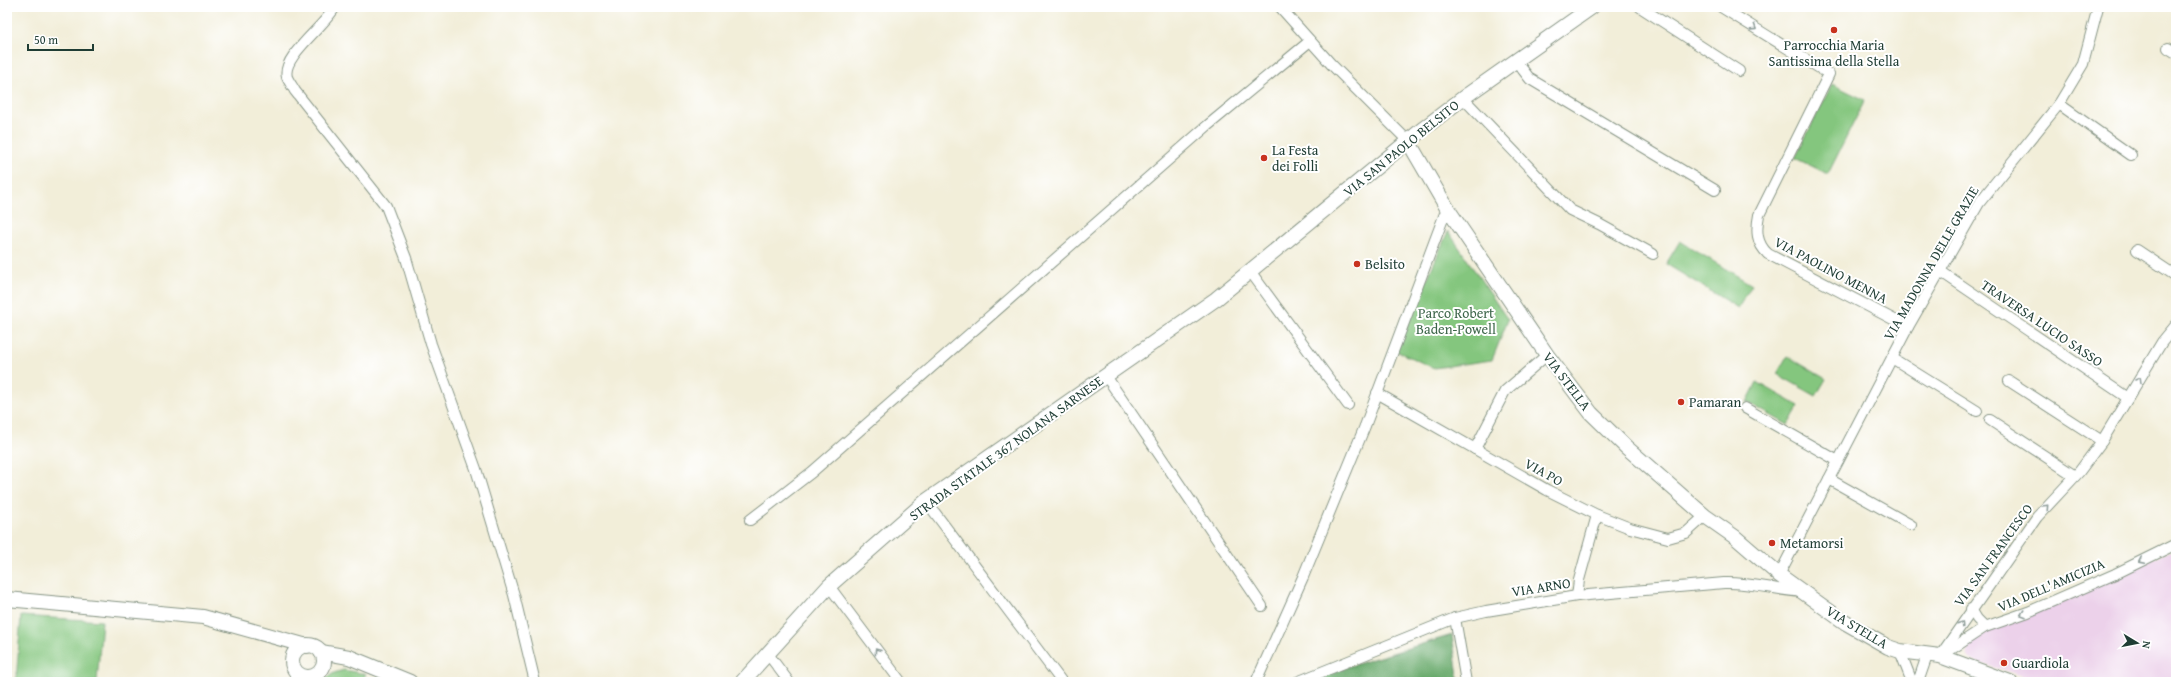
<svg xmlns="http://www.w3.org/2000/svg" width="2183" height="689" viewBox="0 0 2183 689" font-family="'Gentium Book Plus',serif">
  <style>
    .built { fill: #ecd1ea }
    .green { fill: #84c67e; stroke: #528259 }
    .forest { fill: #6bab6d; stroke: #457450 }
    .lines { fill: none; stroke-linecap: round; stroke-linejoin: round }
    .street-casing { stroke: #889686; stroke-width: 12 }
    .secondary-casing { stroke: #889686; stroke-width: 16 }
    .street { stroke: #fff; stroke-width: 10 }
    .secondary { stroke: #fff; stroke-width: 14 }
    .oneway { stroke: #8f9e9a }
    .poi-dot { fill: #c8321e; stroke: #fff; stroke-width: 1.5 }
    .labels { text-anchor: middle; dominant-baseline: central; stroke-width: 4; stroke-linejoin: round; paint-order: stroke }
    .poi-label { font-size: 14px; fill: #1f3d34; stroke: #fff; text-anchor: start }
    .street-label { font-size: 14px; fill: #1f3d34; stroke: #fff }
    .park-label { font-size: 14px; fill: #3d664a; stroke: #fff }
  </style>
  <rect width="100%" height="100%" fill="#fff"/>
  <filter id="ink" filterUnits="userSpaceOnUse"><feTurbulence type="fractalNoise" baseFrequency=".025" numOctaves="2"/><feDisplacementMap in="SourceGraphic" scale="8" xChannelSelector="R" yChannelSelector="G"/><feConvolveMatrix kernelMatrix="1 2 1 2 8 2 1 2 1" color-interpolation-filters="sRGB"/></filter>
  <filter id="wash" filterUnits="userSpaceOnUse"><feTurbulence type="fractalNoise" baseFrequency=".012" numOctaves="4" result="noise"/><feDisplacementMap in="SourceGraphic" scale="16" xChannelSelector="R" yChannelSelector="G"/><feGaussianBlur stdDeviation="0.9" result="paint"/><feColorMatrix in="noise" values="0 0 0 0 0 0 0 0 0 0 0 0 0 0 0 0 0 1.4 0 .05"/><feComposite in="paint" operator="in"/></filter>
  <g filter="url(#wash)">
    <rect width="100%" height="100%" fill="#f2eed9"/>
    <!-- built -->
    <path class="built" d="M2176 548V682H2045L1972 661 1968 657 1967 651 1971 643 1991 629Z"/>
    <!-- green -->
    <g class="green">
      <path d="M1832 84 1865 100 1828 174 1795 158Z"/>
      <path d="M1448 231 1508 320 1492 360 1434 368 1396 351Z"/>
      <path d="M1680 241 1752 285 1738 308 1666 264Z"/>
      <path d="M1787 356 1826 379 1816 396 1777 374Z"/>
      <path d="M1757 382 1799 406 1788 425 1747 402Z"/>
      <path d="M21 616 102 621 97 682H16Z"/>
      <path d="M344 670 366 674 361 682H320L334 673Z"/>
    </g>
    <!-- forest -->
    <path class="forest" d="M1452 635 1459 682H1316V680L1346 667Z"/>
  </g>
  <g filter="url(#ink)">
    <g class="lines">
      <!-- street casing -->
      <g class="street-casing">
        <g id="street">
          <path d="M335 7C325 26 281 57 287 77 289 82 293 87 295 91L386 206 406 258 431 344 476 469 514 595 535 682"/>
          <path d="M1280 7 1331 64 1408 141"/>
          <path d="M1640 7 1739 71"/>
          <path d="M1721 7 1829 74 1759 215C1756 230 1756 243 1768 254L1908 327"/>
          <path d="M2168 48 2176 53"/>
          <path d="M1516 61 1530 79 1715 190"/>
          <path d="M1463 98 1570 210 1599 224 1653 254"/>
          <path d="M2059 104 2131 155"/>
          <path d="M2137 250 2176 276"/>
          <path d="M1250 271 1348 405"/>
          <path d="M1940 271 2128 398"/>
          <path d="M1892 358 1977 411"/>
          <path d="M1106 376 1262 606"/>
          <path d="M2009 381 2102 441"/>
          <path d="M1377 393 1547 490 1597 515 1630 528 1668 538 1686 533 1705 516"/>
          <path d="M1745 408 1838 461"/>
          <path d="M1990 420 2075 476"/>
          <path d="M1475 449 1505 391 1547 355"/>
          <path d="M1829 479 1911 525"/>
          <path d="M926 501 1062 682"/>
          <path d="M750 520 812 472 1207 126 1310 41"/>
          <path d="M1779 575 1908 327 1979 203 2059 104 2083 64 2098 7"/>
          <path d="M829 586 901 682"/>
          <path d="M1577 596 1579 580 1597 515"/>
          <path d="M1971 609 1977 619 1985 627"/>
          <path d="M1455 618 1466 682"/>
          <path d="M1900 651 1912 682"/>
          <path d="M768 654 789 682"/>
          <path d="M1944 654 1985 627 2028 612 2115 574 2176 544"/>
          <path d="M1940 656 2037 517 2079 472 2102 441 2162 342 2176 325"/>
          <path d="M1256 682 1303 577 1365 426 1447 208"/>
          <path d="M1297 682 1455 618 1486 611 1577 596 1724 583C1750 582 1776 590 1802 592"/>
          <path d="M1918 682 1928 653"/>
        </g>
      </g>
      <!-- secondary casing -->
      <g class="secondary-casing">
        <g id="secondary">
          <path d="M1408 141 1447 208 1547 355 1591 413 1626 447 1705 516 1735 537 1779 575 1846 623 1888 647 1900 651 1940 656 2010 682"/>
          <path d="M7 599 203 617 307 646"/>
          <circle cx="308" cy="661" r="16"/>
          <path d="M321 652 349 657 410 682"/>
          <path d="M742 682 829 586 926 501 1216 299 1424 128 1463 98 1592 7"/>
        </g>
      </g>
      <!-- street -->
      <use href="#street" class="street"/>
      <!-- secondary -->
      <use href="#secondary" class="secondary"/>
    </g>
    <!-- one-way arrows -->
    <defs><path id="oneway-chevron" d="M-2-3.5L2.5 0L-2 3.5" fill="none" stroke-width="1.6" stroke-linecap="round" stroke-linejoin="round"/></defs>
    <g class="oneway">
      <use href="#oneway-chevron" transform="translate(1754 28) rotate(33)"/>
      <use href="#oneway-chevron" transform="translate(2139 380) rotate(-59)"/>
      <use href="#oneway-chevron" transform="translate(2046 507) rotate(-47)"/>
      <use href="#oneway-chevron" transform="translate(2141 561) rotate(154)"/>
      <use href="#oneway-chevron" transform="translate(2023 614) rotate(161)"/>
      <use href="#oneway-chevron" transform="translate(1961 624) rotate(-56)"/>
      <use href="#oneway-chevron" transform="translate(877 651) rotate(-127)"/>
    </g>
  </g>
  <!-- markers -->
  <g class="poi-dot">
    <circle cx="1834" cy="30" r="4"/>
    <circle cx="1264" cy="158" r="4"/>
    <circle cx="1357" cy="264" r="4"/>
    <circle cx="1681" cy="402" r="4"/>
    <circle cx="1772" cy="543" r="4"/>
    <circle cx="2004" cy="663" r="4"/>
  </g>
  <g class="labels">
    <!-- poi labels -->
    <g class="poi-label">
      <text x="1834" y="45" text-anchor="middle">Parrocchia Maria<tspan x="1834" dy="16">Santissima della Stella</tspan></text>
      <text x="1272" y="150">La Festa<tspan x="1272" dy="16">dei Folli</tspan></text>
      <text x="1365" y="264">Belsito</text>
      <text x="1689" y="402">Pamaran</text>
      <text x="1780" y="543">Metamorsi</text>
      <text x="2012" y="663">Guardiola</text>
    </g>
    <!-- street labels -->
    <g class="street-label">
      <text transform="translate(1401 148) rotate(-39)">VIA SAN PAOLO BELSITO</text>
      <text transform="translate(1931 263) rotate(-60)">VIA MADONNA DELLE GRAZIE</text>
      <text transform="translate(1831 270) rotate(28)">VIA PAOLINO MENNA</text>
      <text transform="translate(2042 323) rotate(34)">TRAVERSA LUCIO SASSO</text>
      <text transform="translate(1567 381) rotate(53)">VIA STELLA</text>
      <text transform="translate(1006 448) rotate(-36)">STRADA STATALE 367 NOLANA SARNESE</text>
      <text transform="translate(1544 472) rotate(29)">VIA PO</text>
      <text transform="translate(1993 555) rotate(-54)">VIA SAN FRANCESCO</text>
      <text transform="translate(2051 585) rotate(-23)">VIA DELL'AMICIZIA</text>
      <text transform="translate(1541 587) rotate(-9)">VIA ARNO</text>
      <text transform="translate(1857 627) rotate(31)">VIA STELLA</text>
    </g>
    <!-- park labels -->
    <g class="park-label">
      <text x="1456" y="313">Parco Robert<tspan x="1456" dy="16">Baden-Powell</tspan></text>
    </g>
  </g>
  <!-- margin -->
  <rect width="2183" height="689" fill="none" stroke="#fff" stroke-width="24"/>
  <!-- north arrow -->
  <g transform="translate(2137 643) rotate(100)" stroke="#ffffff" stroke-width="3" paint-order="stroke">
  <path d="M0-3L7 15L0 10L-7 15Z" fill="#1f3d34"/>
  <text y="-6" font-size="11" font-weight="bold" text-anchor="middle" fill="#1f3d34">N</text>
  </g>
  <!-- scale -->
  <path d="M28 44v6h65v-6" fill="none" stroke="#1f3d34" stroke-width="2"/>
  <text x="34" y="44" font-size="12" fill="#1f3d34" stroke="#ffffff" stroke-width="3" paint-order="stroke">50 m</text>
</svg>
